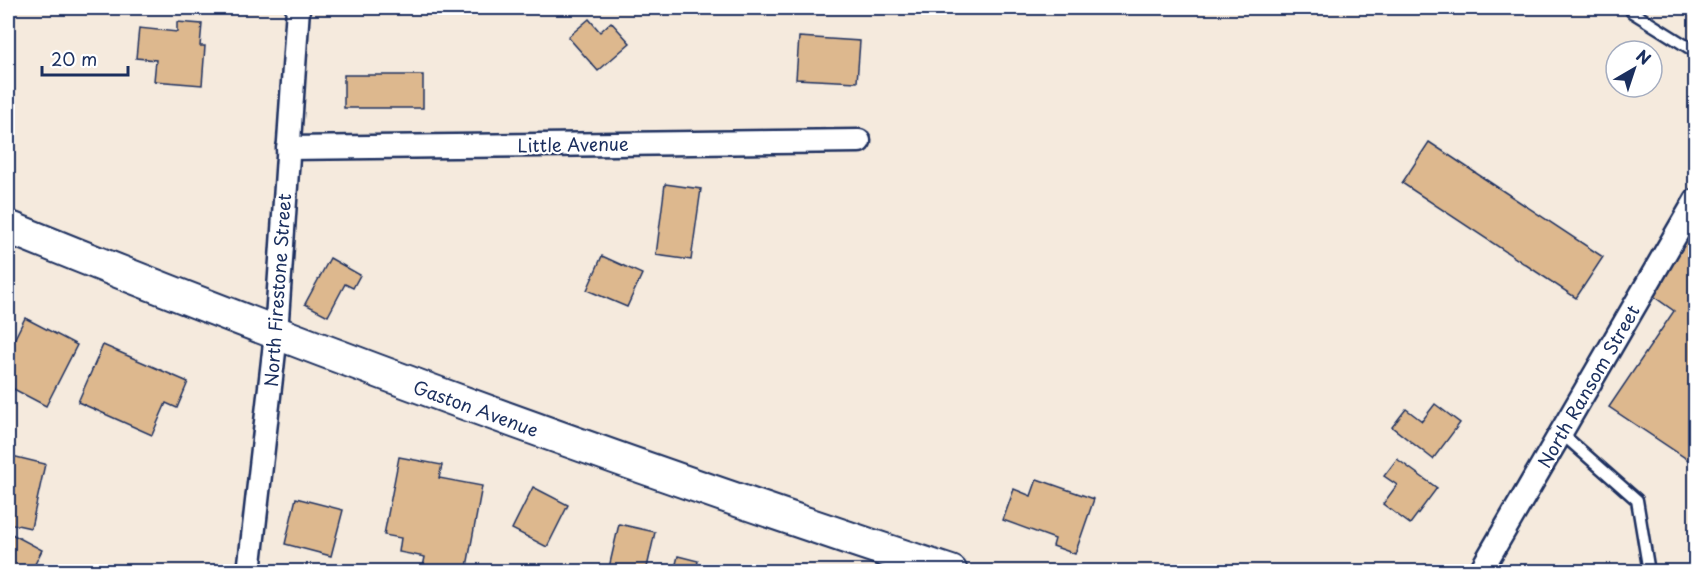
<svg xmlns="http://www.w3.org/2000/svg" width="1703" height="579" viewBox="0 0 1703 579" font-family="'Playpen Sans',sans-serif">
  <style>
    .building { fill: #ddb88e; stroke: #1b2f5e; stroke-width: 1.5 }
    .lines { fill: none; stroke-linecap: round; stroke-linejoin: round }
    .lane-casing { stroke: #1b2f5e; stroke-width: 15 }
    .street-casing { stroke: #1b2f5e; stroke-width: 27 }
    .secondary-casing { stroke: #1b2f5e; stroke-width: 36 }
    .lane { stroke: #fff; stroke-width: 10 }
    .street { stroke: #fff; stroke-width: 22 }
    .secondary { stroke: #fff; stroke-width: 32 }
    .labels { text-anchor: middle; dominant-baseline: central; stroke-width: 4.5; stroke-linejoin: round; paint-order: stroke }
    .street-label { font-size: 18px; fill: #1b2f5e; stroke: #fff }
  </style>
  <rect width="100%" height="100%" fill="#f5eadd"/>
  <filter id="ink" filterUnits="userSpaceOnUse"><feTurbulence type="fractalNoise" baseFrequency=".0167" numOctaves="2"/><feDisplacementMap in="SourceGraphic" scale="12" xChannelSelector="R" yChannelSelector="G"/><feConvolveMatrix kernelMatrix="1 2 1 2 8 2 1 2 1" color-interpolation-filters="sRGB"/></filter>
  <g filter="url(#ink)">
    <!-- building -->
    <g class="building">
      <path d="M589 19 600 32 611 22 630 43 598 71 568 37Z"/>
      <path d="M177 22 202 24 200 46H205L202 85 154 81 156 60 136 58 139 28 177 32Z"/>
      <path d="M799 37 860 41 857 82 796 79Z"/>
      <rect x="344" y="75" width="79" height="33"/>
      <path d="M1429 142 1603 257 1576 298 1402 183Z"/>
      <path d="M665 184 701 189 691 260 656 255Z"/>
      <path d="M1696 218V465L1609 407 1674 311 1646 291Z"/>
      <path d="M602 256 642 274 627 307 587 290Z"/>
      <path d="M330 258 360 275 353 288 345 284 328 316 305 304Z"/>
      <path d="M25 318 77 345 46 406 8 386V352Z"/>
      <path d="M103 345 188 382 177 408 166 403 152 435 78 402Z"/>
      <path d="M1435 404 1460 423 1433 459 1392 427 1406 409 1422 421Z"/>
      <path d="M8 455 45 464 31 528 8 523Z"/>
      <path d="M399 457 442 465 439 478 482 486 466 572H422L425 557 399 552 401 538 384 535Z"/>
      <path d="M1397 459 1437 488 1410 524 1383 504 1397 485 1384 476Z"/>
      <path d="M1037 479 1094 499 1075 554 1053 546 1055 539 1003 520 1014 489 1031 496Z"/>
      <path d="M533 487 568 505 547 547 512 529Z"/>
      <path d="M296 498 343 510 331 556 285 544Z"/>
      <path d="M619 524 655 532 646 572H608Z"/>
      <path d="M8 532 42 550 31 572H8Z"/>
      <path d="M678 556 698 561 696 572H674Z"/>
      <path d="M394 568 413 572H393Z"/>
    </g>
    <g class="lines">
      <!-- lane casing -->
      <g class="lane-casing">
        <g id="lane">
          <path d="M1632 12 1696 52"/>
          <path d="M1561 433 1637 500 1649 572"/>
        </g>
      </g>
      <!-- street casing -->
      <g class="street-casing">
        <g id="street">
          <path d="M288 148 859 141"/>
          <path d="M249 572 276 334 298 8"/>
          <path d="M1480 572 1696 200"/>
        </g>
      </g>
      <!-- secondary casing -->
      <g class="secondary-casing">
        <path id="secondary" d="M8 227C318 353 632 467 951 572"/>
      </g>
      <!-- lane -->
      <use href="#lane" class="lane"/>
      <!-- street -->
      <use href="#street" class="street"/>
      <!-- secondary -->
      <use href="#secondary" class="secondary"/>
    </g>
  </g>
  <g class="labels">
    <!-- street labels -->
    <g class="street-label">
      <text transform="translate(573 144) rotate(-1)">Little Avenue</text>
      <text transform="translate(277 290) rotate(-86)">North Firestone Street</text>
      <text transform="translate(1588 386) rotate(-60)">North Ransom Street</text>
      <text transform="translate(476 408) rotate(20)">Gaston Avenue</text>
    </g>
  </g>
  <!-- margin -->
  <rect width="1703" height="579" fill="none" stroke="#fff" stroke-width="30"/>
  <rect x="15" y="15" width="1673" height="549" fill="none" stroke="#1b2f5e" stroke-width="2" filter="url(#ink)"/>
  <!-- north arrow -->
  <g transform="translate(1634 69) rotate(39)"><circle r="28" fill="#ffffff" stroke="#a4acbf" stroke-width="1.5"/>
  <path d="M0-4.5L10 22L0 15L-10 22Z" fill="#1b2f5e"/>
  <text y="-9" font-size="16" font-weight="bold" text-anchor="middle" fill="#1b2f5e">N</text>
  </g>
  <!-- scale -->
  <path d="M42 66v9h86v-9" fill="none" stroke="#1b2f5e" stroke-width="3"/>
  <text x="51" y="66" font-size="18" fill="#1b2f5e" stroke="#ffffff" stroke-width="4.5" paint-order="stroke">20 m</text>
</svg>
